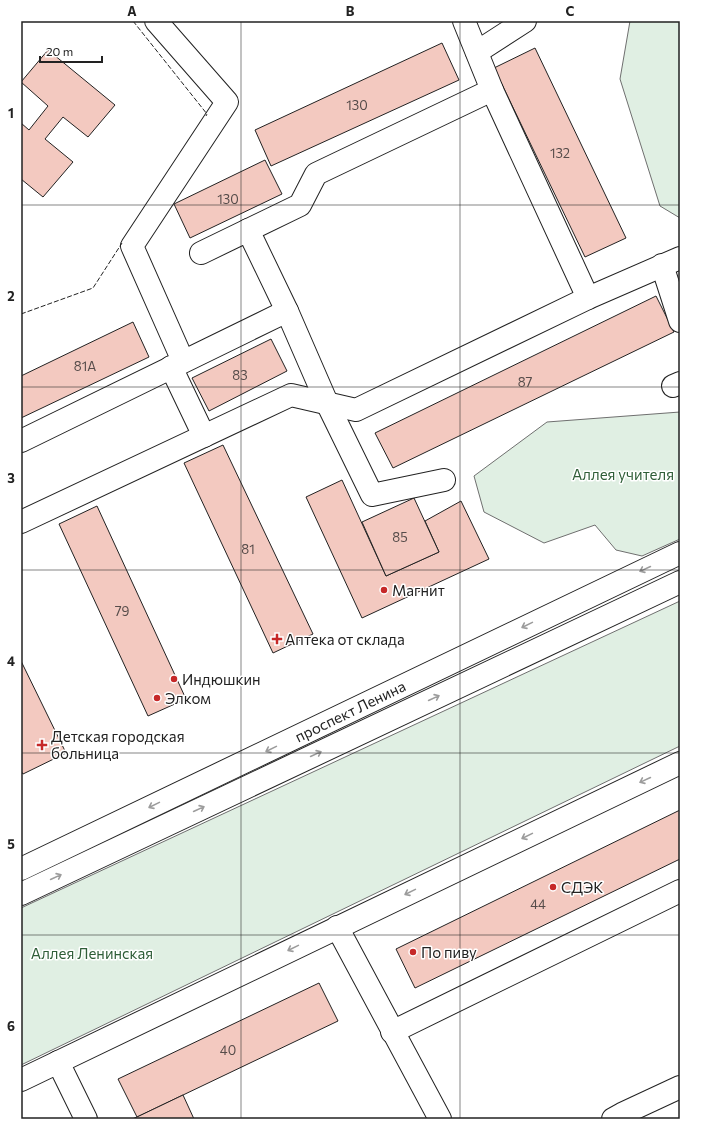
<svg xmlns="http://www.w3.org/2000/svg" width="701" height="1140" viewBox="0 0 701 1140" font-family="Commissioner,sans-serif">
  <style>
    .green { fill: #e0efe3; stroke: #6f6f6f }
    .building { fill: #f3c9c0; stroke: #222 }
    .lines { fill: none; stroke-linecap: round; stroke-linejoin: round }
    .minor-casing { stroke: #222; stroke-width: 24 }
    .major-casing { stroke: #222; stroke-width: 24 }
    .minor { stroke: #fff; stroke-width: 22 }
    .major { stroke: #fff; stroke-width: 22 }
    .fence { stroke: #222; stroke-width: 1; stroke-dasharray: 5 2; stroke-linecap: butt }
    .oneway { stroke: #9c9c9c }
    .grid { fill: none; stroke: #222; stroke-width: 1; stroke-opacity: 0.55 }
    .poi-dot { fill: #c62828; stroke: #fff; stroke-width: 1.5 }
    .labels { text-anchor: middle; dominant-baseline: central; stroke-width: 3; stroke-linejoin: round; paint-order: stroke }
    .number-label { font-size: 13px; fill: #564c4a }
    .park-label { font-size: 15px; fill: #2f5e38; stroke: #fff }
    .poi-label { font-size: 15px; fill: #222; stroke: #fff; text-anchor: start }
    .street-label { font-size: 15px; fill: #222; stroke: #fff }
    .neatline { fill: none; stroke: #222; stroke-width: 1.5 }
    .grid-label { font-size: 13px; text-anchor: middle; font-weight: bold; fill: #222 }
  </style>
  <rect width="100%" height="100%" fill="#fff"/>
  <!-- green -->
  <g class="green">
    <path d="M630 21H680V218L660 206 620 79Z"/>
    <path d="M680 412V539L642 556 616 550 595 525 544 543 484 512 474 476 547 422Z"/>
    <path d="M680 601V746L21 1065V908Z"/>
  </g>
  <!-- building -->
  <g class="building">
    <path d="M442 43 459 80 271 166 255 130Z"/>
    <path d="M535 48 626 238 585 257 494 68Z"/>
    <path d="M48 50 115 105 88 137 63 117 45 139 73 162 43 197 21 179V123L29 130 48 106 21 82Z"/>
    <path d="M265 160 282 194 190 238 174 204Z"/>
    <path d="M656 296 674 332 393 468 375 433Z"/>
    <path d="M133 322 149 357 21 418V376Z"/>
    <path d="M271 339 287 371 209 411 192 378Z"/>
    <path d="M223 445 313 634 273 653 184 463Z"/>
    <path d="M342 480 386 576 439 552 425 521 461 501 489 559 362 618 306 497Z"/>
    <path d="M414 498 439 552 386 576 362 522Z"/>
    <path d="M97 506 186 699 148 716 59 524Z"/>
    <path d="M21 661 66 753 23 774 21 771Z"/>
    <path d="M680 810V859L415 988 396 949Z"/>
    <path d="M319 983 338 1021 137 1117 118 1079Z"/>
    <path d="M183 1095 194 1119H132L137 1117Z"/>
  </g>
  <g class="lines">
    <!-- minor casing -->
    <g class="minor-casing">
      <g id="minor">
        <path d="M156 21 227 102 132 246 183 361"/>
        <path d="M464 21 492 90 588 298"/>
        <path d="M477 52 525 21"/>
        <path d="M248 230 287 311"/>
        <path d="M201 253 300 205 316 174 492 90"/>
        <path d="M662 265 680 321"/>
        <path d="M171 367 204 436"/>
        <path d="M673 386 680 383"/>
        <path d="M21 441 287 311 327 403 372 495 444 480"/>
        <path d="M21 522 291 395 356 410 588 298 680 258"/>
        <path d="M337 927 440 1119"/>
        <path d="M392 1032 680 891"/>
        <path d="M58 1062 86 1119"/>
        <path d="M21 1080 680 763"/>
        <path d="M613 1119 622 1114 680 1087"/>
      </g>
    </g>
    <!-- major casing -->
    <g class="major-casing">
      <g id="major">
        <path d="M21 869 680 553"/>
        <path d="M21 894 680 582"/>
      </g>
    </g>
    <!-- minor -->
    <use href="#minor" class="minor"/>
    <!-- major -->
    <use href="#major" class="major"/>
    <!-- fence -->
    <g class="fence">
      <path d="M133 21 207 114 206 116"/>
      <path d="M21 314 93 288 122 243"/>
    </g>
  </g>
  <!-- one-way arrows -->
  <defs><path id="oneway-shaft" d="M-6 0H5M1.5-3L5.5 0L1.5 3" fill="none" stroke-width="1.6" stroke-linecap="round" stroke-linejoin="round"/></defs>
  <g class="oneway">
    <use href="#oneway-shaft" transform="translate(645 569) rotate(155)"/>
    <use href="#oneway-shaft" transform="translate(527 625) rotate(154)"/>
    <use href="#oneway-shaft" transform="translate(434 698) rotate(-25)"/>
    <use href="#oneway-shaft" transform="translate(271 749) rotate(154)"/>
    <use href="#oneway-shaft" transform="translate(316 754) rotate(-25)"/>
    <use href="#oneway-shaft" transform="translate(645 780) rotate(155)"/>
    <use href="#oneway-shaft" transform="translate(154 805) rotate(154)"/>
    <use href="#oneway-shaft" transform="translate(199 809) rotate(-25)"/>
    <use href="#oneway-shaft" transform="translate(527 836) rotate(154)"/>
    <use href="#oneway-shaft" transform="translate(56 877) rotate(-25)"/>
    <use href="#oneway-shaft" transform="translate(410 892) rotate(154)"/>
    <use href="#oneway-shaft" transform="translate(293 948) rotate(154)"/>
  </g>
  <!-- grid -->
  <path class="grid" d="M241 21V1119M460 21V1119M21 205H680M21 387H680M21 570H680M21 753H680M21 935H680"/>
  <!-- markers -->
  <g class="poi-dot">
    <circle cx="384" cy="590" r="4"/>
    <path d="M275 633h4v4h4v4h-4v4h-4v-4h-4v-4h4z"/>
    <circle cx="174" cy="679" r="4"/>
    <circle cx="157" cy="698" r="4"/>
    <path d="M40 739h4v4h4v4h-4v4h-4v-4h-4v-4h4z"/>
    <circle cx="553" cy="887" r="4"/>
    <circle cx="413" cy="952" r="4"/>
  </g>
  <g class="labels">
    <!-- number labels -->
    <g class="number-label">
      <text x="357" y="105">130</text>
      <text x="560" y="153">132</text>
      <text x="228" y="199">130</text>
      <text x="85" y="366">81А</text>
      <text x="240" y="375">83</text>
      <text x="525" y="382">87</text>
      <text x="400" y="537">85</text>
      <text x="248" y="549">81</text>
      <text x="122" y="611">79</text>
      <text x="538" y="904">44</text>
      <text x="228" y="1050">40</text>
    </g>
    <!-- park labels -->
    <g class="park-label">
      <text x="623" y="474">Аллея учителя</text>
      <text x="92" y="953">Аллея Ленинская</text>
    </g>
    <!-- poi labels -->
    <g class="poi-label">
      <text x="392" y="590">Магнит</text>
      <text x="285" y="639">Аптека от склада</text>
      <text x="182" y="679">Индюшкин</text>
      <text x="165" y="698">Элком</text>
      <text x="51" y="736">Детская городская<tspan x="51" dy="17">больница</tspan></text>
      <text x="561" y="887">СДЭК</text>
      <text x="421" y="952">По пиву</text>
    </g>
    <!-- street labels -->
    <g class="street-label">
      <text transform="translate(350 711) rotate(-26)">проспект Ленина</text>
    </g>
  </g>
  <!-- border -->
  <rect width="701" height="1140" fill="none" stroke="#ffffff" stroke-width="44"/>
  <!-- scale -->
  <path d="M40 56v6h62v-6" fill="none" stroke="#222222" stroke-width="2"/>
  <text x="46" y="56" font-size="12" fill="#222222" stroke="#ffffff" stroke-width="3" paint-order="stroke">20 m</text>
  <rect x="22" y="22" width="657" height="1096" class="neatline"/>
  <g class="grid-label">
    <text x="132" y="16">A</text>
    <text x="350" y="16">B</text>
    <text x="570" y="16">C</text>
    <text x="11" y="118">1</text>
    <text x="11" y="301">2</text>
    <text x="11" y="483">3</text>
    <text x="11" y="666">4</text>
    <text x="11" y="849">5</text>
    <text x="11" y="1031">6</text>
  </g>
</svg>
